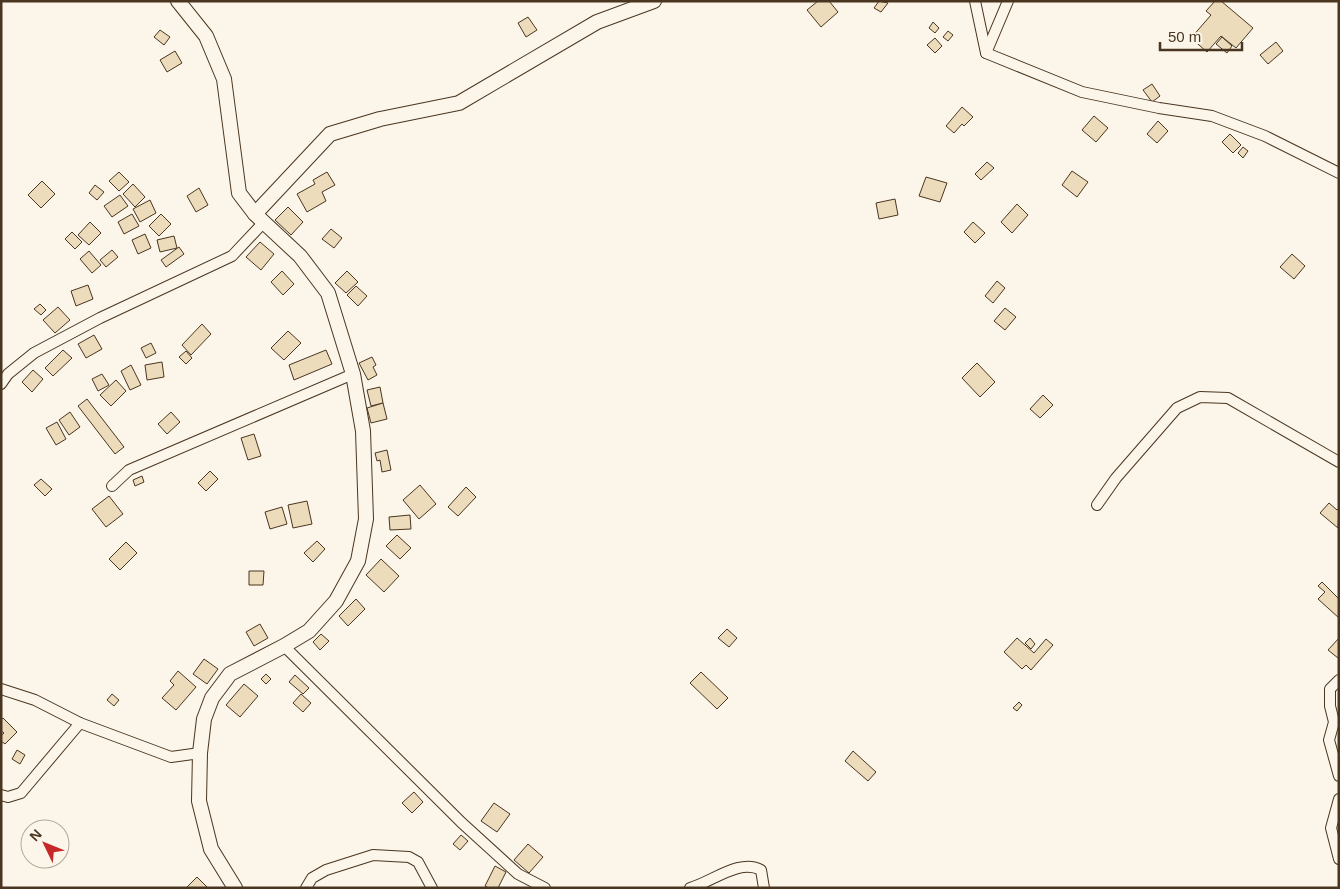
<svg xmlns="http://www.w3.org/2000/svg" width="1340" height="889" viewBox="0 0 1340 889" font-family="Arial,sans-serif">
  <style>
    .building { fill: #ecdcbc; stroke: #4a3520 }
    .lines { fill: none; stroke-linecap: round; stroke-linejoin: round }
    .minor-casing { stroke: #4a3520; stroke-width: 12 }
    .secondary-casing { stroke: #4a3520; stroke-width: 16 }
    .minor { stroke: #fbf6e9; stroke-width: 10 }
    .secondary { stroke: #fbf6e9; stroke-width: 14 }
  </style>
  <rect width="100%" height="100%" fill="#fbf6e9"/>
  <!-- building -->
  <g class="building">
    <path d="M818 1H829L838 12 821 27 807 10Z"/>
    <path d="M879 1 888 3 881 12 874 8Z"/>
    <path d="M1215 1H1221L1253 28 1236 48 1221 36 1207 52 1191 38 1211 15 1206 11Z"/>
    <path d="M528 17 537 30 526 37 518 23Z"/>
    <path d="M933 22 939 28 935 33 929 28Z"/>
    <path d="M160 30 170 37 164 45 154 37Z"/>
    <path d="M948 31 953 35 948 41 943 37Z"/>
    <path d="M1222 37 1232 46 1227 53 1216 44Z"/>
    <path d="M935 38 942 46 935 53 927 45Z"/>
    <path d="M1276 42 1283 51 1268 64 1260 55Z"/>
    <path d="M175 51 182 63 167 72 160 60Z"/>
    <path d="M1152 84 1160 96 1152 102 1143 90Z"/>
    <path d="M962 107 973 117 964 126 962 124 954 133 946 126Z"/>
    <path d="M1094 116 1108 128 1096 142 1082 130Z"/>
    <path d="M1158 121 1168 131 1157 143 1147 134Z"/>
    <path d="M1230 134 1241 145 1233 153 1222 142Z"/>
    <path d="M1243 147 1248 151 1243 158 1238 153Z"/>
    <path d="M987 162 994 168 981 180 975 174Z"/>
    <path d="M1072 171 1088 182 1077 197 1062 185Z"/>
    <path d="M119 172 129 182 119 191 109 181Z"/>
    <path d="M327 172 335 185 322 192 326 201 307 212 297 194 315 184 313 180Z"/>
    <path d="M926 177 947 183 940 202 919 196Z"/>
    <path d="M42 181 55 194 41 208 28 195Z"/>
    <path d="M133 184 145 197 135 207 123 194Z"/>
    <path d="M95 185 104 192 97 200 89 193Z"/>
    <path d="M199 188 208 205 196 212 187 196Z"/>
    <path d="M120 195 128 206 112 217 104 206Z"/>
    <path d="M895 199 898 215 879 219 876 203Z"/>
    <path d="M150 200 156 213 140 222 133 209Z"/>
    <path d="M1017 204 1028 215 1012 233 1001 222Z"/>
    <path d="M288 207 303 222 291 235 275 220Z"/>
    <path d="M132 214 139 226 124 234 118 222Z"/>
    <path d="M161 214 171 224 159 236 149 226Z"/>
    <path d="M90 222 101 233 89 245 78 235Z"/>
    <path d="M973 222 985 233 975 243 964 232Z"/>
    <path d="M331 229 342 238 334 248 322 239Z"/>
    <path d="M72 232 82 242 75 249 65 239Z"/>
    <path d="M145 234 151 248 138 254 132 240Z"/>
    <path d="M174 236 177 248 160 252 157 240Z"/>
    <path d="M260 242 274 254 261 270 246 257Z"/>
    <path d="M179 247 184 254 166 267 161 260Z"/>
    <path d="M112 250 118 257 106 267 100 260Z"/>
    <path d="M89 251 101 265 92 273 80 259Z"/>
    <path d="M1292 254 1305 266 1294 279 1280 267Z"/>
    <path d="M282 271 294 284 283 295 271 282Z"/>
    <path d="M347 271 358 282 346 293 335 283Z"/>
    <path d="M997 281 1005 288 993 303 985 296Z"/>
    <path d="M88 285 93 299 76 306 71 291Z"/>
    <path d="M356 286 367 296 358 306 347 295Z"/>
    <path d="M40 304 46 310 41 315 34 309Z"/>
    <path d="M58 307 70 320 55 333 43 320Z"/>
    <path d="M1005 308 1016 317 1005 330 994 321Z"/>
    <path d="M202 324 211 334 191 355 182 345Z"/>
    <path d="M288 331 301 343 284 360 271 348Z"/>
    <path d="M94 335 102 349 86 358 78 344Z"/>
    <path d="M151 343 156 353 146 358 141 348Z"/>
    <path d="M63 350 72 358 53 376 45 368Z"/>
    <path d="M326 350 332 364 294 380 289 365Z"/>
    <path d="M186 351 192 358 186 364 179 357Z"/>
    <path d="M372 357 376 365 373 367 377 375 368 380 359 363Z"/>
    <path d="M162 362 164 377 147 380 145 365Z"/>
    <path d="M977 363 995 382 980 397 962 378Z"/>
    <path d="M131 365 141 385 130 390 121 371Z"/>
    <path d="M33 370 43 379 32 392 22 382Z"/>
    <path d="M102 374 109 385 98 391 92 379Z"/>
    <path d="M116 380 126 391 111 406 100 395Z"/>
    <path d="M380 387 383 403 371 406 367 390Z"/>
    <path d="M1043 395 1053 405 1040 418 1030 409Z"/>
    <path d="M87 399 124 447 115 454 78 406Z"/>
    <path d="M383 403 387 419 371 423 367 408Z"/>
    <path d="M70 412 80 427 69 435 59 420Z"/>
    <path d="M171 412 180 422 167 434 158 424Z"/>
    <path d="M57 422 66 439 56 445 46 428Z"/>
    <path d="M254 434 261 456 248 460 241 438Z"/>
    <path d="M387 450 391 470 382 472 380 460 377 461 375 453Z"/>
    <path d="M210 471 218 479 206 491 198 483Z"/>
    <path d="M142 476 144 482 135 486 133 480Z"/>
    <path d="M41 479 52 489 45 496 34 485Z"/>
    <path d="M420 485 436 504 419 519 403 500Z"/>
    <path d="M466 487 476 497 458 516 448 507Z"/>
    <path d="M109 496 123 514 106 527 92 509Z"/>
    <path d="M307 501 312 524 293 528 288 505Z"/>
    <path d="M1329 503 1337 510 1339 508 1338 528 1320 513Z"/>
    <path d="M282 507 287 524 270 529 265 512Z"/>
    <path d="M410 515 411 529 390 530 389 517Z"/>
    <path d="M397 535 411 548 400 559 386 546Z"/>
    <path d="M317 541 325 549 313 562 304 553Z"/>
    <path d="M126 542 137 553 120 570 109 559Z"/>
    <path d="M381 559 399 576 384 592 366 575Z"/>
    <path d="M249 571H264L263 585H249Z"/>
    <path d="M1322 582 1339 599V618L1318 599 1325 592 1318 586Z"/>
    <path d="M356 599 365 609 348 626 339 616Z"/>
    <path d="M260 624 268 638 254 646 246 632Z"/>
    <path d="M727 629 737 638 729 647 718 638Z"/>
    <path d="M321 634 329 641 320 650 313 642Z"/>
    <path d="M1017 638 1034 653 1046 639 1053 645 1031 670 1026 665 1022 669 1004 652Z"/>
    <path d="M1030 638 1035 644 1031 649 1025 643Z"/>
    <path d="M1339 638V657L1338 658 1328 650Z"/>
    <path d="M204 659 218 669 207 684 193 674Z"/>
    <path d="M178 671 196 687 176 710 162 698 174 685 170 681Z"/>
    <path d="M701 672 728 698 717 709 690 683Z"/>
    <path d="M266 674 271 679 266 684 261 679Z"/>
    <path d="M295 675 309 688 303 694 289 682Z"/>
    <path d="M244 684 258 696 240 717 226 705Z"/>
    <path d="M112 694 119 700 114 706 107 700Z"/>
    <path d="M301 694 311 703 303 712 293 703Z"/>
    <path d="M1019 702 1022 705 1017 711 1013 708Z"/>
    <path d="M3 718 17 732 5 744 1 741V736L4 733 1 731V720Z"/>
    <path d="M17 750 25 755 20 764 12 759Z"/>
    <path d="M853 751 876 772 868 781 845 761Z"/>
    <path d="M414 792 423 802 412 813 402 803Z"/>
    <path d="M494 803 510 814 497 832 481 821Z"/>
    <path d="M461 835 468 841 460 850 453 844Z"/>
    <path d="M528 844 543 857 529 873 514 860Z"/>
    <path d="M495 866 506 872 498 888H489L485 886Z"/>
    <path d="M197 877 208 888H186Z"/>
  </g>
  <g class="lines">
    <!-- minor casing -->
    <g class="minor-casing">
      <g id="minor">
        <path d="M975 1 986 53 1082 92 1159 108 1212 116 1265 136 1339 173"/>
        <path d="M986 53 1008 1"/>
        <path d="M1 384 8 374 34 353 100 318 232 256 264 222"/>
        <path d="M112 486 129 470 353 374"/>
        <path d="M1097 505 1116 478 1177 408 1200 397 1228 398 1339 462"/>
        <path d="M284 646 462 823 518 874 545 888"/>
        <path d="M1339 680 1330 689V706L1334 722 1329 740 1339 776"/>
        <path d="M1 689 35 700 80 723 171 757 200 753"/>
        <path d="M1 795 8 797 21 793 80 723"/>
        <path d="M1339 799 1331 828 1339 859"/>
        <path d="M306 888 312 878 326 870 373 855 409 857 418 862 432 888"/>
        <path d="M690 888C712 882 740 858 761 870L764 888"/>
      </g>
    </g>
    <!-- secondary casing -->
    <g class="secondary-casing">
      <g id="secondary">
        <path d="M178 1 206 36 224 79 239 193 255 214 300 256 328 293 353 374 363 431 366 519 358 561 336 601 309 631 284 646 230 674 212 698 204 719 200 753 199 801 211 849 235 888"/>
        <path d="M255 214 330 134 380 119 459 103 597 22 654 1"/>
      </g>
    </g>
    <!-- minor -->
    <use href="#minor" class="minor"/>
    <!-- secondary -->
    <use href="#secondary" class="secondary"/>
  </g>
  <!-- border -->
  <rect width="1340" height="889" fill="none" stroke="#4a3520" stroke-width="5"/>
  <!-- north arrow -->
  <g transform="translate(45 844) rotate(313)"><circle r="24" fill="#fbf6e9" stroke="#b4a999"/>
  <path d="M0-4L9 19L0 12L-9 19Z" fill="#c62828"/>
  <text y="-8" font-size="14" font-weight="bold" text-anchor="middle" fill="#4a3520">N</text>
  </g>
  <!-- scale -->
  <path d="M1160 42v8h82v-8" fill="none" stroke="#4a3520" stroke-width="2.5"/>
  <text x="1168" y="42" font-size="15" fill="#4a3520" stroke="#fbf6e9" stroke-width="4" paint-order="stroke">50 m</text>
</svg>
